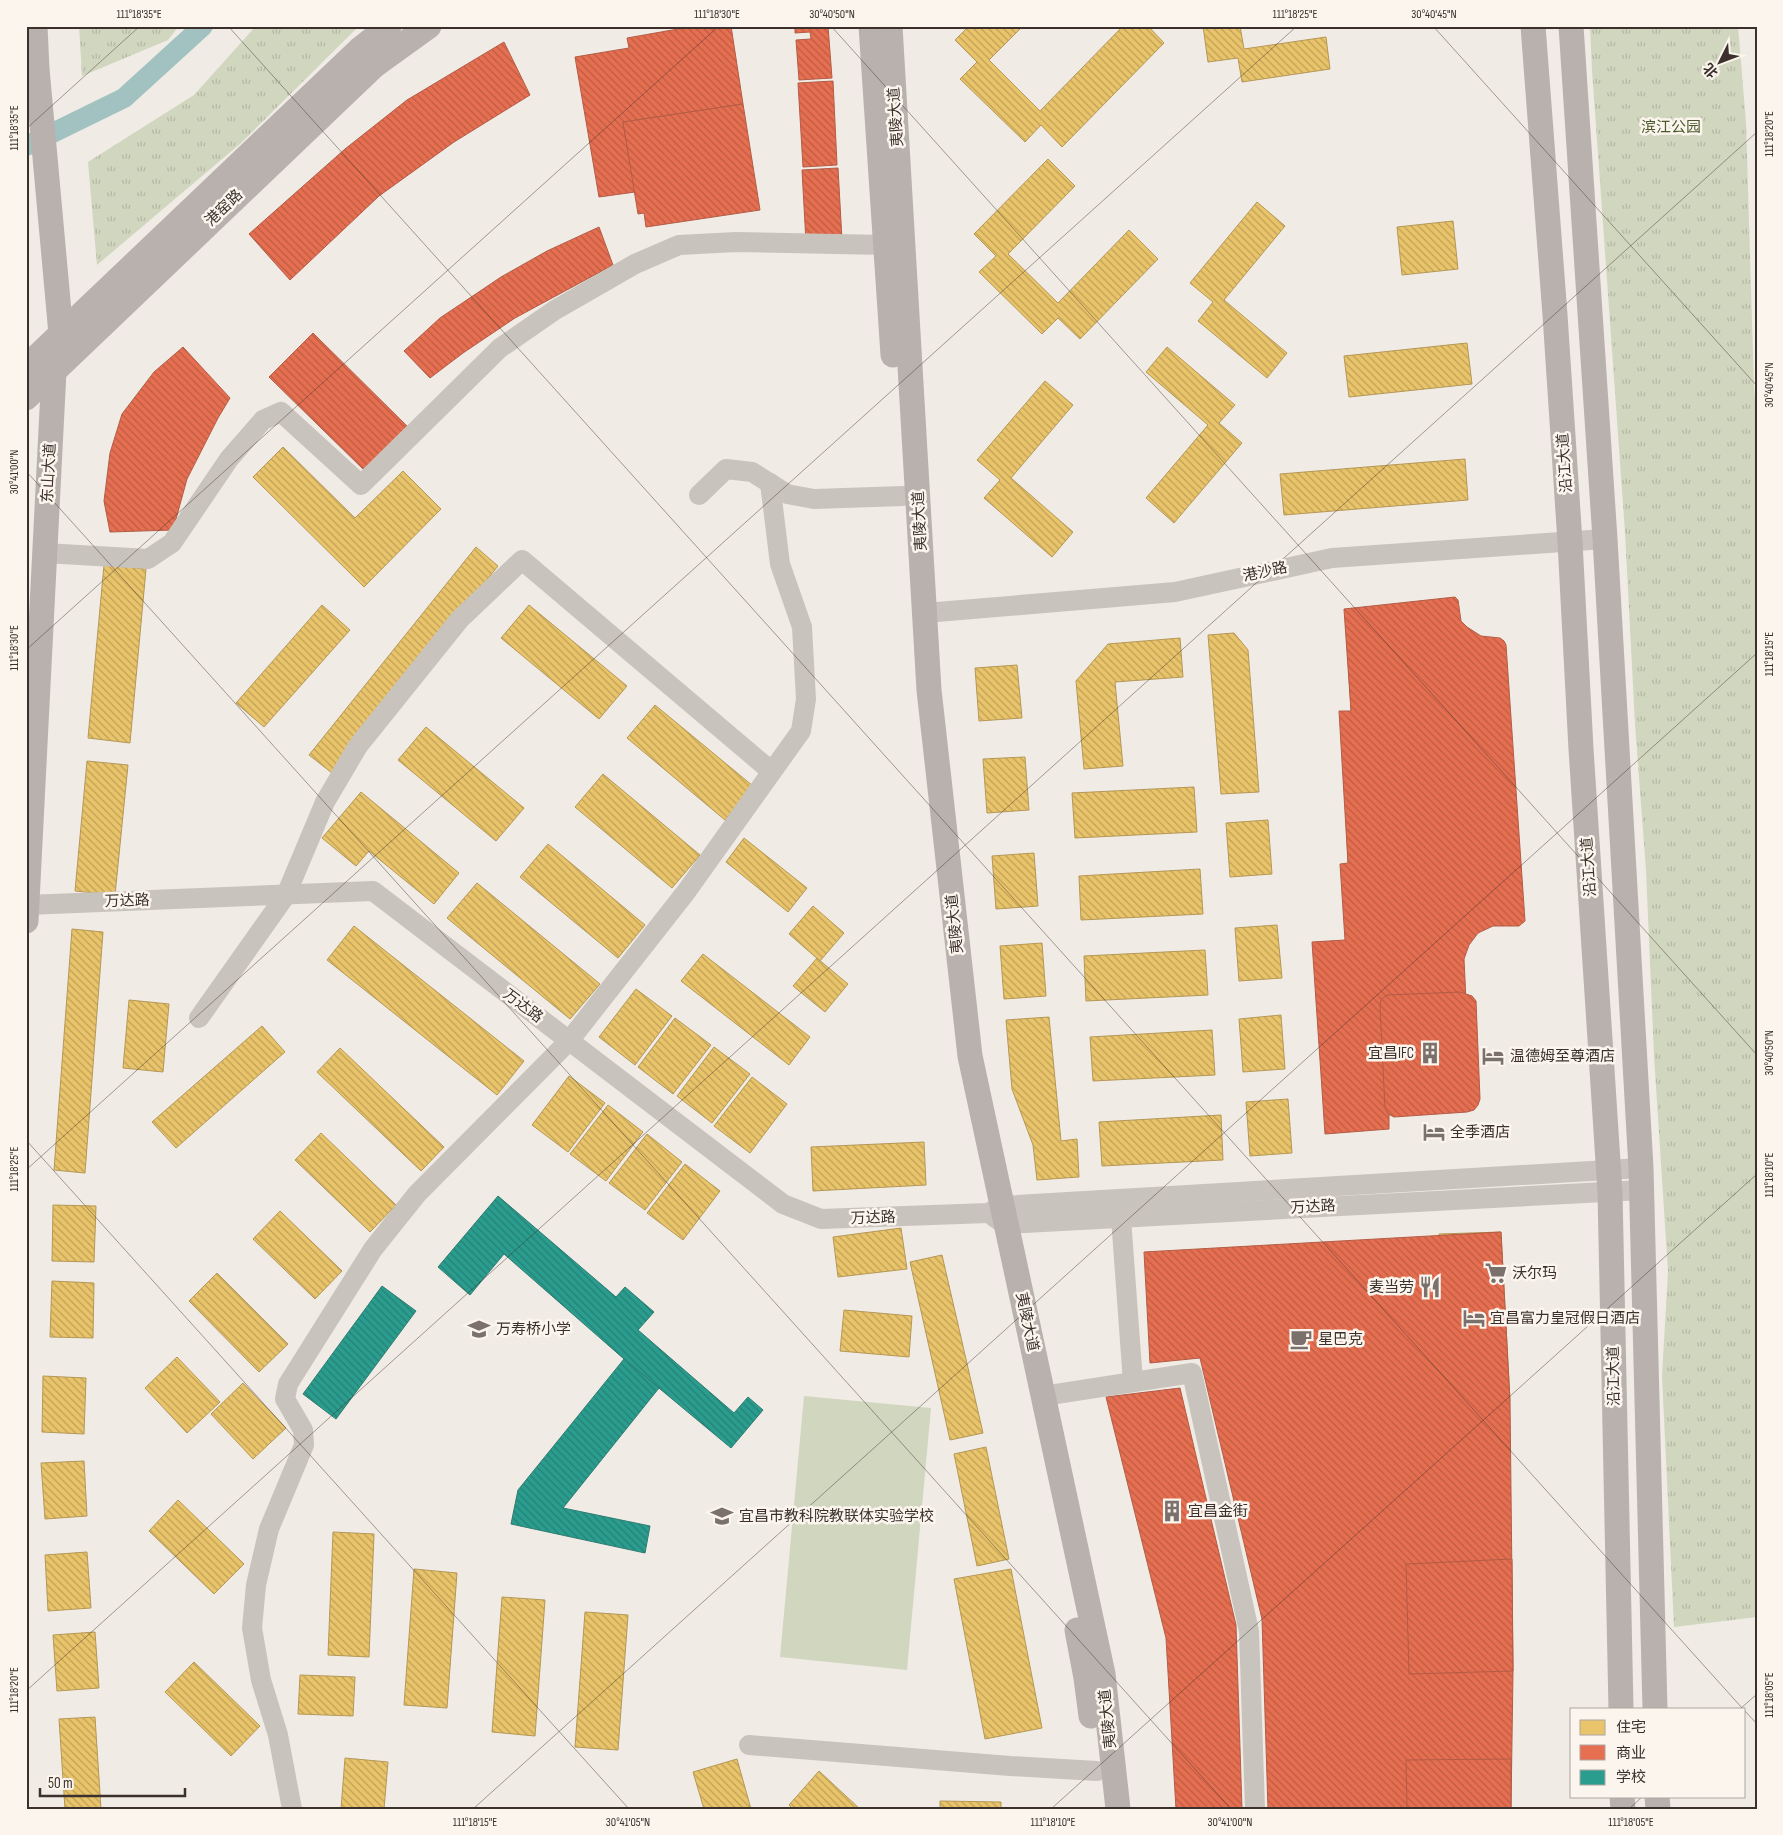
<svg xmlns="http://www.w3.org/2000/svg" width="1783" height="1835" viewBox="0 0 1783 1835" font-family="'Sofia Sans Condensed','Noto Sans SC',sans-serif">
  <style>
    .grass { fill: #d1d6bf }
    .park { fill: url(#park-tufts) }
    .homes { fill: url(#homes-back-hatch); stroke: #b59857 }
    .shops { fill: url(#shops-back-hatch); stroke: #b35c46 }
    .schools { fill: url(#schools-back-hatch); stroke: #2f7c71 }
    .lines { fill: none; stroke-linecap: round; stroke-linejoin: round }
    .canal { stroke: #a1c2c1; stroke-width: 20 }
    .minor { stroke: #c9c3be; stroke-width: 20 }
    .major { stroke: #b8b1ad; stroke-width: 25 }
    .ticks { fill: none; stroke: #3b302b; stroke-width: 1; stroke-opacity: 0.45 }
    .labels { text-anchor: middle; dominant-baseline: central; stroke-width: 5; stroke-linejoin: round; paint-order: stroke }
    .street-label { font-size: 15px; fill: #3b302b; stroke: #fbf5ee }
    .park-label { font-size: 15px; fill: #4a5a2e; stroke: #fbf5ee }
    .poi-label { font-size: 15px; fill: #3b302b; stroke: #fbf5ee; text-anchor: start }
    .neatline { fill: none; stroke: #3b302b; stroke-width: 2 }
    .ticks-label { font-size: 12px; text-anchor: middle; fill: #3b302b }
  </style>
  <defs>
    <pattern id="park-tufts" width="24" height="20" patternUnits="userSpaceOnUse" patternTransform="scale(1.25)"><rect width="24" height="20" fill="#d1d6bf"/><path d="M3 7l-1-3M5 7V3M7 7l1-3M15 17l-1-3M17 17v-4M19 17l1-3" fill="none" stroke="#b4b8a4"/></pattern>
    <pattern id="homes-back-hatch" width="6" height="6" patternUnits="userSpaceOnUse" patternTransform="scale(1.25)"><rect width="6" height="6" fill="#e9c46a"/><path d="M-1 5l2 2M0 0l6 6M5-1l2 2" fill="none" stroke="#bea057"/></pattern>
    <pattern id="shops-back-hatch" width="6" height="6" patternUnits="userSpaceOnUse" patternTransform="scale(1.25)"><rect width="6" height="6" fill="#e76f51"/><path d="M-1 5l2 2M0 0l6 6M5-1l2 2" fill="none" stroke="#bc5c43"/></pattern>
    <pattern id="schools-back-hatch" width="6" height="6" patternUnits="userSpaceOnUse" patternTransform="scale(1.25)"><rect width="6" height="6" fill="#2a9d8f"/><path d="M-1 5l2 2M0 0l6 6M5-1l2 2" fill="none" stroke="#258075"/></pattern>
  </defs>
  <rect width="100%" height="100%" fill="#f0ebe5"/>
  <!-- grass -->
  <path class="grass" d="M804 1396 931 1408 907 1670 780 1657Z"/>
  <!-- park -->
  <g class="park">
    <path d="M79 26H179L168 40 82 76Z"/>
    <path d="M256 26H359L241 143 97 265 88 162 194 95Z"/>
    <path d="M1590 26H1738L1746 123 1754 387 1757 421V1617L1674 1627 1662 1376 1668 1271 1654 1056 1646 870 1635 724 1625 532 1592 70Z"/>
  </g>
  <!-- homes -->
  <g class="homes">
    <path d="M969 26H1023L989 60 1040 111 1123 26H1148L1164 43 1062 147 1041 125 1025 142 960 79 977 62 955 40Z"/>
    <path d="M1203 26H1240L1244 49 1326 37 1330 69 1242 82 1238 58 1208 62Z"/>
    <path d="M1048 159 1075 186 1008 254 1058 303 1129 230 1158 259 1080 339 1058 318 1042 334 979 272 996 256 974 234Z"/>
    <path d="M1257 202 1285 226 1224 300 1287 353 1267 378 1198 321 1213 302 1190 283Z"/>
    <path d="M1453 221 1458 269 1402 275 1397 227Z"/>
    <path d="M1467 343 1472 384 1349 397 1344 356Z"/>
    <path d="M1167 347 1235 405 1219 423 1242 443 1174 523 1146 498 1208 425 1146 372Z"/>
    <path d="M1045 381 1073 405 1011 478 1073 532 1052 557 984 498 1000 480 977 460Z"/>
    <path d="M283 447 355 518 403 471 441 509 364 587 253 477Z"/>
    <path d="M1465 459 1468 500 1284 515 1280 474Z"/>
    <path d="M476 547 498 566 332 773 309 755Z"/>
    <path d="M104 565 146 569 130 743 88 738Z"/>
    <path d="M322 605 350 630 264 727 236 703Z"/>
    <path d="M529 605 627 686 599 719 501 638Z"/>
    <path d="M1403 622 1408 707 1351 710 1346 625Z"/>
    <path d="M1234 633 1248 650 1259 792 1221 794 1208 635Z"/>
    <path d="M1180 638 1183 677 1115 682 1123 766 1084 769 1076 681 1108 644Z"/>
    <path d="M1017 665 1022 718 979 721 975 668Z"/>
    <path d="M655 705 753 786 725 820 627 738Z"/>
    <path d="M426 727 524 808 496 841 398 760Z"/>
    <path d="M1025 757 1029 810 987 813 983 759Z"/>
    <path d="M87 761 128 765 115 895 75 891Z"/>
    <path d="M603 774 700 855 672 888 575 807Z"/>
    <path d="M1400 774 1404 859 1348 862 1344 777Z"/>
    <path d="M1194 787 1197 832 1075 838 1072 793Z"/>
    <path d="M361 792 459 873 434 904 369 851 356 866 322 838Z"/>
    <path d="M1268 820 1272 874 1230 877 1226 823Z"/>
    <path d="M744 838 807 888 788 912 726 862Z"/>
    <path d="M548 844 645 925 618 958 520 877Z"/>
    <path d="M1034 853 1038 906 996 909 992 856Z"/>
    <path d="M1200 869 1203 914 1081 920 1079 876Z"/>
    <path d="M477 883 600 984 570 1019 447 918Z"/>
    <path d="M813 906 844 933 820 961 789 934Z"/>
    <path d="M1277 925 1282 978 1239 981 1235 928Z"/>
    <path d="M354 926 524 1061 497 1095 327 960Z"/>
    <path d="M72 929 103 932 85 1173 54 1170Z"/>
    <path d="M1042 943 1046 996 1004 999 1000 946Z"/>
    <path d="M1205 950 1208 995 1086 1001 1084 956Z"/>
    <path d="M703 954 810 1037 789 1065 681 981Z"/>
    <path d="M817 958 848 984 825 1012 793 986Z"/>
    <path d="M636 989 672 1016 635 1065 599 1037Z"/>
    <path d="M129 1000 169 1004 163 1072 123 1068Z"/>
    <path d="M1281 1015 1285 1069 1243 1072 1239 1019Z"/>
    <path d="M1049 1017 1061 1141 1077 1139 1079 1177 1037 1180 1033 1145 1012 1089 1006 1020Z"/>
    <path d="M675 1018 711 1045 673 1094 638 1067Z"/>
    <path d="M262 1026 285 1052 176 1148 152 1122Z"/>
    <path d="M1212 1030 1215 1075 1093 1081 1090 1037Z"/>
    <path d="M714 1047 750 1074 712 1123 677 1096Z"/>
    <path d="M340 1048 444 1147 421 1171 317 1072Z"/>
    <path d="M569 1076 605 1103 568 1152 532 1125Z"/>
    <path d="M752 1077 787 1104 750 1153 714 1126Z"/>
    <path d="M1288 1099 1292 1153 1250 1156 1246 1102Z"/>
    <path d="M608 1105 643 1132 606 1181 570 1154Z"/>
    <path d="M1221 1115 1223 1160 1102 1166 1099 1122Z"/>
    <path d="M321 1133 396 1205 370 1232 295 1160Z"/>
    <path d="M647 1134 682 1162 645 1210 609 1183Z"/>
    <path d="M924 1142 926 1185 813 1191 811 1147Z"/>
    <path d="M685 1164 720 1191 683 1240 647 1213Z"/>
    <path d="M53 1205 96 1206 94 1262 52 1261Z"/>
    <path d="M280 1211 342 1271 315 1299 253 1239Z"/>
    <path d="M901 1228 907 1269 838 1277 833 1237Z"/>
    <path d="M1501 1232 1510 1401 1445 1403 1439 1234Z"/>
    <path d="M942 1255 983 1433 950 1440 910 1262Z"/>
    <path d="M217 1273 288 1344 259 1372 189 1301Z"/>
    <path d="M52 1281 94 1283 93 1338 50 1337Z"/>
    <path d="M844 1310 912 1316 909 1357 840 1351Z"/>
    <path d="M177 1357 220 1402 187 1433 145 1388Z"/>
    <path d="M43 1376 86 1378 84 1434 42 1432Z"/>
    <path d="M243 1383 286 1428 253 1459 211 1414Z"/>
    <path d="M986 1447 1009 1559 977 1566 954 1454Z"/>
    <path d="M84 1461 87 1516 45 1519 41 1463Z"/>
    <path d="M178 1500 244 1564 214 1594 149 1531Z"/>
    <path d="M333 1532 374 1534 369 1657 328 1655Z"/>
    <path d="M87 1552 91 1608 48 1611 45 1555Z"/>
    <path d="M414 1569 457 1573 447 1708 404 1705Z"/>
    <path d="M1011 1569 1042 1728 985 1739 954 1579Z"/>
    <path d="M502 1597 545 1600 535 1736 492 1732Z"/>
    <path d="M585 1612 628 1615 618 1750 575 1747Z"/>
    <path d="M95 1632 99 1688 57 1691 53 1635Z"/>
    <path d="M194 1662 260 1726 231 1756 165 1692Z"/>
    <path d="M300 1675 355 1677 353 1716 298 1714Z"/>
    <path d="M95 1717 101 1809H65L59 1719Z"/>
    <path d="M345 1758 388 1762 384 1809H341Z"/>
    <path d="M737 1759 751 1809H704L693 1772Z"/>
    <path d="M819 1771 860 1809H793L789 1805Z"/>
    <path d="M940 1801 1001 1802V1809H940Z"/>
  </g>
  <!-- shops -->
  <g class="shops">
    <path d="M695 26H731L743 104 623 122 635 192 599 197 575 57 629 48 627 38Z"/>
    <path d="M795 26H828L832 78 799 80 796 40 811 39 810 32 795 33Z"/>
    <path d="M504 42 530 95 454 142 379 196 290 280 249 234 345 149 407 100Z"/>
    <path d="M833 81 837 165 803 167 798 83Z"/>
    <path d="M743 104 760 210 646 227 644 213 638 214 623 122Z"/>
    <path d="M838 168 842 240 806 242 802 170Z"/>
    <path d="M599 227 613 265 515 318 463 353 430 378 404 351 440 318 501 277 547 251Z"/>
    <path d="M313 333 408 427 365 471 269 377Z"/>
    <path d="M183 347 230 398 218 418 187 479 173 530 110 532 104 501 110 453 122 414 154 372Z"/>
    <path d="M1455 597 1458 600 1461 621 1467 627 1481 636 1500 638 1504 641 1506 645 1525 921 1519 926H1493L1478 933 1469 945 1464 959 1471 1105 1467 1109 1389 1113V1129L1325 1134 1312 942 1345 940 1340 864 1348 863 1339 711H1351L1344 609Z"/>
    <path d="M1460 992 1472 996 1476 1001 1480 1099 1478 1105 1474 1110 1467 1112 1394 1117 1388 1114 1385 1108 1380 1007 1381 1000 1387 995Z"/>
    <path d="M1501 1232 1510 1401 1513 1671 1511 1809H1268L1262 1619 1200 1358 1150 1363 1144 1252Z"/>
    <path d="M1180 1388 1236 1625 1242 1809H1176L1166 1638 1106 1397Z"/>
    <path d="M1512 1559 1513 1671 1409 1674 1406 1564Z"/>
    <path d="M1511 1759V1809H1407L1406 1760Z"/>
  </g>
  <!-- schools -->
  <g class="schools">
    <path d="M498 1196 616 1297 625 1287 654 1312 638 1330 734 1413 748 1397 763 1410 731 1448 624 1359 504 1254 470 1295 438 1267Z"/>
    <path d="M382 1286 416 1311 336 1419 303 1394Z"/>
    <path d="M624 1359 659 1388 563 1508 650 1526 645 1553 511 1524 518 1490Z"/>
  </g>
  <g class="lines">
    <!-- canal -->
    <path class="canal" d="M26 146 124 98 203 26"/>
    <!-- minor -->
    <g class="minor">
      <path d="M699 495 726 469 752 472 787 494 814 499 903 496"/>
      <path d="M45 553 148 559 172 543 229 459 263 420 281 412 361 485 500 348 555 310 635 264 679 245 736 242 885 245"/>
      <path d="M925 613 1175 592 1332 558 1605 539"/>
      <path d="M27 905 373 891 783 1204 821 1219 988 1213 1001 1206 1641 1168"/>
      <path d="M199 1018 286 895 325 802 358 746 460 619 522 560 771 771"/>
      <path d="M994 1217 1005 1224 1642 1190"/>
      <path d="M1121 1218 1133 1382"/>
      <path d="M1043 1396 1192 1373 1249 1631 1255 1809"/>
      <path d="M749 1745 1010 1766 1097 1771"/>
      <path d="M292 1809 278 1735 261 1680 252 1628 256 1585 269 1529 304 1445 303 1430 285 1399 288 1384 373 1249 417 1194 569 1041 686 892 801 731 806 699 802 627 780 564 770 483"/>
    </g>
    <!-- major -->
    <g class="major">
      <path d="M871 26 893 355"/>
      <path d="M890 26 929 690 970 1056 1103 1674 1118 1809"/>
      <path d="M1533 26 1555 315 1570 542 1581 749 1610 1192 1621 1709"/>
      <path d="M1571 26 1605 539 1641 1168 1655 1709"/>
      <path d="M26 367 360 49 389 26"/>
      <path d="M26 398 375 65 429 26"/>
      <path d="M26 921 54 371 61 334 37 69 35 26"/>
      <path d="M1077 1630 1086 1678 1091 1716"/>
      <path d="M1622 1796 1623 1809"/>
      <path d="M1657 1796 1658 1809"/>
    </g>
  </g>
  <!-- ticks -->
  <path class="ticks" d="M228 26 1743 1709M831 26 1757 1055M1433 26 1757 386M26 129 140 26M26 471 1231 1809M26 650 719 26M26 1140 629 1809M26 1170 1297 26M26 1691 1757 132M1740 1709 1757 1694M1744 1710 1757 1724M26 1808 27 1809M473 1809 1757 653M1051 1809 1757 1174M1629 1809 1643 1796"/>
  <!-- icons -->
  <defs>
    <g id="building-bare" transform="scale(1.725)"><path d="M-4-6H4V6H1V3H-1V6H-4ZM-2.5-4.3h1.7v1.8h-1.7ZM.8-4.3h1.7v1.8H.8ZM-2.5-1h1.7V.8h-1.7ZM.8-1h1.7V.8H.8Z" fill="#7a716c" stroke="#fbf5ee" stroke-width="2.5" paint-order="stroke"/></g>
    <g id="hotel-bare" transform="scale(1.725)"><path d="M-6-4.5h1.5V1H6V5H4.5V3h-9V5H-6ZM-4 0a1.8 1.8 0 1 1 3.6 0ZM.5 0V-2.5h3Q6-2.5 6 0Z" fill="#7a716c" stroke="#fbf5ee" stroke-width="2.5" paint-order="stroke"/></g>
    <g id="supermarket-bare" transform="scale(1.725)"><path d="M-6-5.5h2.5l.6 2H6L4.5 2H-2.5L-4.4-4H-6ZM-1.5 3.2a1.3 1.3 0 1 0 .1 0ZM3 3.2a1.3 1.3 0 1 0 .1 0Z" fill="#7a716c" stroke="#fbf5ee" stroke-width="2.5" paint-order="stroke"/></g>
    <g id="restaurant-bare" transform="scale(1.725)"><path d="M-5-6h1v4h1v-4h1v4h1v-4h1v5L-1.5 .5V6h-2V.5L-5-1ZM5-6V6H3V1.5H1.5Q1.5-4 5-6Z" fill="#7a716c" stroke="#fbf5ee" stroke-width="2.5" paint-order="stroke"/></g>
    <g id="school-bare" transform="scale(1.725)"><path d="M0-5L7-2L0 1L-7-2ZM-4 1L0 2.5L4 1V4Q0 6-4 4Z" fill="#7a716c" stroke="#fbf5ee" stroke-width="2.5" paint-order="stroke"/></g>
    <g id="cafe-bare" transform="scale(1.725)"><path d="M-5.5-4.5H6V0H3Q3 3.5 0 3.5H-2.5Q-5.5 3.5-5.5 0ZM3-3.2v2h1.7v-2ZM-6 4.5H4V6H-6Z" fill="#7a716c" stroke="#fbf5ee" stroke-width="2.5" paint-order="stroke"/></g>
  </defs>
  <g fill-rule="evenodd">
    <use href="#building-bare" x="1430" y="1053"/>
    <use href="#hotel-bare" x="1493" y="1056"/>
    <use href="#hotel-bare" x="1434" y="1132"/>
    <use href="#supermarket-bare" x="1496" y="1273"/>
    <use href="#restaurant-bare" x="1430" y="1287"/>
    <use href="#hotel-bare" x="1474" y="1318"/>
    <use href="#school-bare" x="479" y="1329"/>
    <use href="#cafe-bare" x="1301" y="1339"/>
    <use href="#building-bare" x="1172" y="1511"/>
    <use href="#school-bare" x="722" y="1516"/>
  </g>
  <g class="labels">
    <!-- street labels -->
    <g class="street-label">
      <text transform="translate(896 117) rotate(-94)">夷陵大道</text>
      <text transform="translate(224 208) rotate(-44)">港窑路</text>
      <text transform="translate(1565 463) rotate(-94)">沿江大道</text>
      <text transform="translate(49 473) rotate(-87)">东山大道</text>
      <text transform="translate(920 521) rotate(-93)">夷陵大道</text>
      <text transform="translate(1265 572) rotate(-12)">港沙路</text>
      <text transform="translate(1589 867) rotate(-94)">沿江大道</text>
      <text transform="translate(127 901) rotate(-2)">万达路</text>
      <text transform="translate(955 924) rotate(-96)">夷陵大道</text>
      <text transform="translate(523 1006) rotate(37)">万达路</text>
      <text transform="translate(1313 1207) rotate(-3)">万达路</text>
      <text transform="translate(873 1218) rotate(-2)">万达路</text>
      <text transform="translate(1027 1322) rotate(78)">夷陵大道</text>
      <text transform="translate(1614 1376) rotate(-91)">沿江大道</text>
      <text transform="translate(1108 1719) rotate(-96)">夷陵大道</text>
    </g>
    <!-- park labels -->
    <g class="park-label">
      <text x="1671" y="127">滨江公园</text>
    </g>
    <!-- poi labels -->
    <g class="poi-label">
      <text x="1414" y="1053" text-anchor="end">宜昌IFC</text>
      <text x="1510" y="1056">温德姆至尊酒店</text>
      <text x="1450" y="1132">全季酒店</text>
      <text x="1512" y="1273">沃尔玛</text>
      <text x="1414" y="1287" text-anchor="end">麦当劳</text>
      <text x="1490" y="1318">宜昌富力皇冠假日酒店</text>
      <text x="496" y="1329">万寿桥小学</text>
      <text x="1318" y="1339">星巴克</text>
      <text x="1188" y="1511">宜昌金街</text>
      <text x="739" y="1516">宜昌市教科院教联体实验学校</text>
    </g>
  </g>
  <!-- border -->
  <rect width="1783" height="1835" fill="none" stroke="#fbf5ee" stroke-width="55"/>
  <!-- legend -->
  <rect x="1570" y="1708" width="175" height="90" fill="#fbf5ee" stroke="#aea6a0"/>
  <rect x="1580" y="1720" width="25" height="15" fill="#e9c46a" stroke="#aea6a0"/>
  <text x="1616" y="1732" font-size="15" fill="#3b302b">住宅</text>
  <rect x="1580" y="1745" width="25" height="15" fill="#e76f51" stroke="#aea6a0"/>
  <text x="1616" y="1758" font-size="15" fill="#3b302b">商业</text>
  <rect x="1580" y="1770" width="25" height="15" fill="#2a9d8f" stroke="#aea6a0"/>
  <text x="1616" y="1782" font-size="15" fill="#3b302b">学校</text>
  <!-- north arrow -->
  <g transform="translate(1720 62) rotate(228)" stroke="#fbf5ee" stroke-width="4" paint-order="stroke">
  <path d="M0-4L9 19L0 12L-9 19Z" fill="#3b302b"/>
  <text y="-8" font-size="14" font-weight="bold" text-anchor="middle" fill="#3b302b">北</text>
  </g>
  <!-- scale -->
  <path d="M40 1788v8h145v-8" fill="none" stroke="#3b302b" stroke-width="2.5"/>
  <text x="48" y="1788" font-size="15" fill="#3b302b" stroke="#fbf5ee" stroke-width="4" paint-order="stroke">50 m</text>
  <rect x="28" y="28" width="1728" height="1780" class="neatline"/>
  <g class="ticks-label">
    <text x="139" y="18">111°18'35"E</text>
    <text x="717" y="18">111°18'30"E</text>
    <text x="832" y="18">30°40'50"N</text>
    <text x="1295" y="18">111°18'25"E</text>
    <text x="1434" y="18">30°40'45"N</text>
    <text transform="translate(14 128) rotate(-90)" y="4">111°18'35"E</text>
    <text transform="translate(1769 134) rotate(-90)" y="4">111°18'20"E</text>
    <text transform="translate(1769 385) rotate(-90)" y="4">30°40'45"N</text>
    <text transform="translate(14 472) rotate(-90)" y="4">30°41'00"N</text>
    <text transform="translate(14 648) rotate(-90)" y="4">111°18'30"E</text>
    <text transform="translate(1769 654) rotate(-90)" y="4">111°18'15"E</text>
    <text transform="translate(1769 1053) rotate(-90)" y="4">30°40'50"N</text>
    <text transform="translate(14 1169) rotate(-90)" y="4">111°18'25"E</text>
    <text transform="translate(1769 1175) rotate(-90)" y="4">111°18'10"E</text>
    <text transform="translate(14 1690) rotate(-90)" y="4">111°18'20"E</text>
    <text transform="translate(1769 1695) rotate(-90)" y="4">111°18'05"E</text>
    <text x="475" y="1826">111°18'15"E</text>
    <text x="628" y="1826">30°41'05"N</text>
    <text x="1053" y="1826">111°18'10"E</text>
    <text x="1230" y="1826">30°41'00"N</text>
    <text x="1631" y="1826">111°18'05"E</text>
  </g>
</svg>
